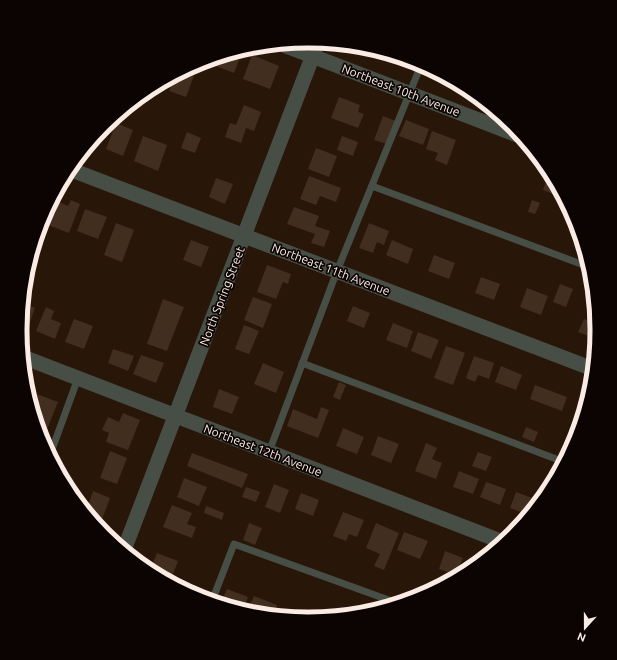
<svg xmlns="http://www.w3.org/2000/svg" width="617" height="660" viewBox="0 0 617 660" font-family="Ubuntu,sans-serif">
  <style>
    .building { fill: #412e1f }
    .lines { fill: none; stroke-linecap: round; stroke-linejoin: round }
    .lane { stroke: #474e45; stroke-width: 7 }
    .street { stroke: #474e45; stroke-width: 15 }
    .labels { text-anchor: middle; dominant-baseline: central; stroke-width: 3.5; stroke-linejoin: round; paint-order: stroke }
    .street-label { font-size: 12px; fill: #faece4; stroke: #0b0402 }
    .rim { fill: none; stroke: #faece4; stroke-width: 5 }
  </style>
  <rect width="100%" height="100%" fill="#281609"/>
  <!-- building -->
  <g class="building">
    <path d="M226 55 239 60 234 73 208 63 209 60Z"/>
    <path d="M252 55 279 66 270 89 243 79Z"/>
    <path d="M398 57 417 63 414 70 396 63Z"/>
    <path d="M196 65H198L186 97 169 91 175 76Z"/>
    <path d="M339 97 360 105 358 112 364 114 358 128 331 118Z"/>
    <path d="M244 105 261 112 254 131 246 128 241 143 225 137 230 123 236 125Z"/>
    <path d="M383 116 396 121 387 144 374 140Z"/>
    <path d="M406 120 429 129 423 145 399 136Z"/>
    <path d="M116 123 133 130 123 156 106 149Z"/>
    <path d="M105 125 98 146 91 143 105 126Z"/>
    <path d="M432 131 456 140 447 165 435 160 438 153 426 149Z"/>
    <path d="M187 132 201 138 195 153 181 148Z"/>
    <path d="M143 136 167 145 158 171 134 161Z"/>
    <path d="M342 136 358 142 353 156 337 150Z"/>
    <path d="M316 148 337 156 329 177 308 169Z"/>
    <path d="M549 173 551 174 563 198 543 190Z"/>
    <path d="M309 176 341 188 336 202 320 196 316 205 300 199Z"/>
    <path d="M216 178 233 184 225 204 209 197Z"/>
    <path d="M71 200 80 204 69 233 48 225 57 201 68 206Z"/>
    <path d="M532 200 540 203 535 214 528 212Z"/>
    <path d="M294 207 319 216 315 226 330 231 324 247 311 243 315 234 287 224Z"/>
    <path d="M85 209 107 217 98 239 77 231Z"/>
    <path d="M116 223 134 230 122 262 104 255Z"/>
    <path d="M369 223 389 231 384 245 377 242 373 253 359 248Z"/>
    <path d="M191 240 209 247 201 267 183 260Z"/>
    <path d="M392 240 413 249 408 264 386 255Z"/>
    <path d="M434 255 455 263 449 279 428 271Z"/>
    <path d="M267 265 291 274 288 284 283 282 276 299 257 292Z"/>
    <path d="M481 277 500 284 494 300 475 293Z"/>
    <path d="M560 284 573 289 566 307 553 302Z"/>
    <path d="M527 288 548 296 541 315 520 307Z"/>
    <path d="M253 297 272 304 263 328 244 320Z"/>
    <path d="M163 299 184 307 167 351 147 344Z"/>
    <path d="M23 303 35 308 29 325 21 322Z"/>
    <path d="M353 306 370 313 364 328 347 321Z"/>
    <path d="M46 307 54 311 51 319 61 323 55 339 36 331Z"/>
    <path d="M74 319 93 326 84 349 65 342Z"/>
    <path d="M584 319 596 323V339L578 332Z"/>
    <path d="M393 323 413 331 407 348 386 340Z"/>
    <path d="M244 325 259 331 249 354 235 349Z"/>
    <path d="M418 332 439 340 431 359 411 351Z"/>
    <path d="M446 346 465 353 453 385 434 378Z"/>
    <path d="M113 349 134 356 128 371 108 363Z"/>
    <path d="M141 355 164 363 156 383 133 374Z"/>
    <path d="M474 356 494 363 489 379 478 375 475 382 466 378Z"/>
    <path d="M263 363 284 372 276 393 254 384Z"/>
    <path d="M501 366 522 375 516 390 495 382Z"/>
    <path d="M339 382 346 385 340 400 333 397Z"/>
    <path d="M535 385 567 397 562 411 530 399Z"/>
    <path d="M219 389 239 397 232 414 213 407Z"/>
    <path d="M37 394 58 402 48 427 37 423 32 407Z"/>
    <path d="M321 407 329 410 318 438 287 426 293 409 317 419Z"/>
    <path d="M123 413 140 420 128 450 106 442 109 433 102 430 108 417 119 422Z"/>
    <path d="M526 427 538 432 534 442 522 437Z"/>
    <path d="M343 428 364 437 357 454 336 446Z"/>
    <path d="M378 436 399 444 391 463 371 455Z"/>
    <path d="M426 443 437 448 432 459 442 463 436 479 415 471Z"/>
    <path d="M110 451 127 458 117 484 100 478Z"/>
    <path d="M478 452 492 457 486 471 472 466Z"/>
    <path d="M192 453 248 474 242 488 187 466Z"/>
    <path d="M459 471 479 479 473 494 453 487Z"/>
    <path d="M184 478 207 487 199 506 177 497Z"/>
    <path d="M486 482 506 489 500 505 480 497Z"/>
    <path d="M274 484 289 490 280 513 265 507Z"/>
    <path d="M246 487 260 492 256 502 242 497Z"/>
    <path d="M93 491 110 498 100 525 96 523 86 511Z"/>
    <path d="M516 492 532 498 526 514 510 508Z"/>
    <path d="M301 493 319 500 313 516 295 509Z"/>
    <path d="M172 505 192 513 187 524 196 527 192 538 163 527Z"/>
    <path d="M206 506 224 513 222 520 204 513Z"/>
    <path d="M343 512 364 520 357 537 349 534 346 541 333 536Z"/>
    <path d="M249 523 262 528 255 545 243 540Z"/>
    <path d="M376 523 399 533 384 570 374 566 380 554 366 548Z"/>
    <path d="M404 532 428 541 420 559 397 550Z"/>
    <path d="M445 551 463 558 460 566 469 570 458 576 439 569Z"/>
    <path d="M157 553 178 561 170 582 150 571Z"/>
    <path d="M227 589 248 597 243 610 221 603Z"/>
    <path d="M254 596 277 605 273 615 256 613 248 610Z"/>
  </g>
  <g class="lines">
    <!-- lane -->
    <g class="lane">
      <path d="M372 186 589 267"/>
      <path d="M302 363 564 462"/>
      <path d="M269 452 337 271 421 65"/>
      <path d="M50 455 78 378"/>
      <path d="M212 601 234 544 397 603"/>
    </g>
    <!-- street -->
    <g class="street">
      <path d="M281 44 520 136"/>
      <path d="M69 169 593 369"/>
      <path d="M23 357 503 542"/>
      <path d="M124 550 318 42"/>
    </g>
  </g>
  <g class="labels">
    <!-- street labels -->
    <g class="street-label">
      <text transform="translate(401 90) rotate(21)">Northeast 10th Avenue</text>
      <text transform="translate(331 269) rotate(21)">Northeast 11th Avenue</text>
      <text transform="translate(222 296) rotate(-69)">North Spring Street</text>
      <text transform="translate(263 450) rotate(21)">Northeast 12th Avenue</text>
    </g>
  </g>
  <!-- crop -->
  <path d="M0 0H617V660H0ZM308 48H309A281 281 0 0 1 590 329V331A281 281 0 0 1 309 612H308A281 281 0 0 1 27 331V329A281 281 0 0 1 308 48Z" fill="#0b0402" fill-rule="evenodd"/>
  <path class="rim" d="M308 48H309A281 281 0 0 1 590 329V331A281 281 0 0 1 309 612H308A281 281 0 0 1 27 331V329A281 281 0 0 1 308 48Z"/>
  <!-- north arrow -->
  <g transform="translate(585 628) rotate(201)" stroke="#0b0402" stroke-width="3" paint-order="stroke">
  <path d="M0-3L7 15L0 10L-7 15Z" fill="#faece4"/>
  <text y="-6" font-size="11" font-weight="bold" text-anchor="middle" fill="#faece4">N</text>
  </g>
</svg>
